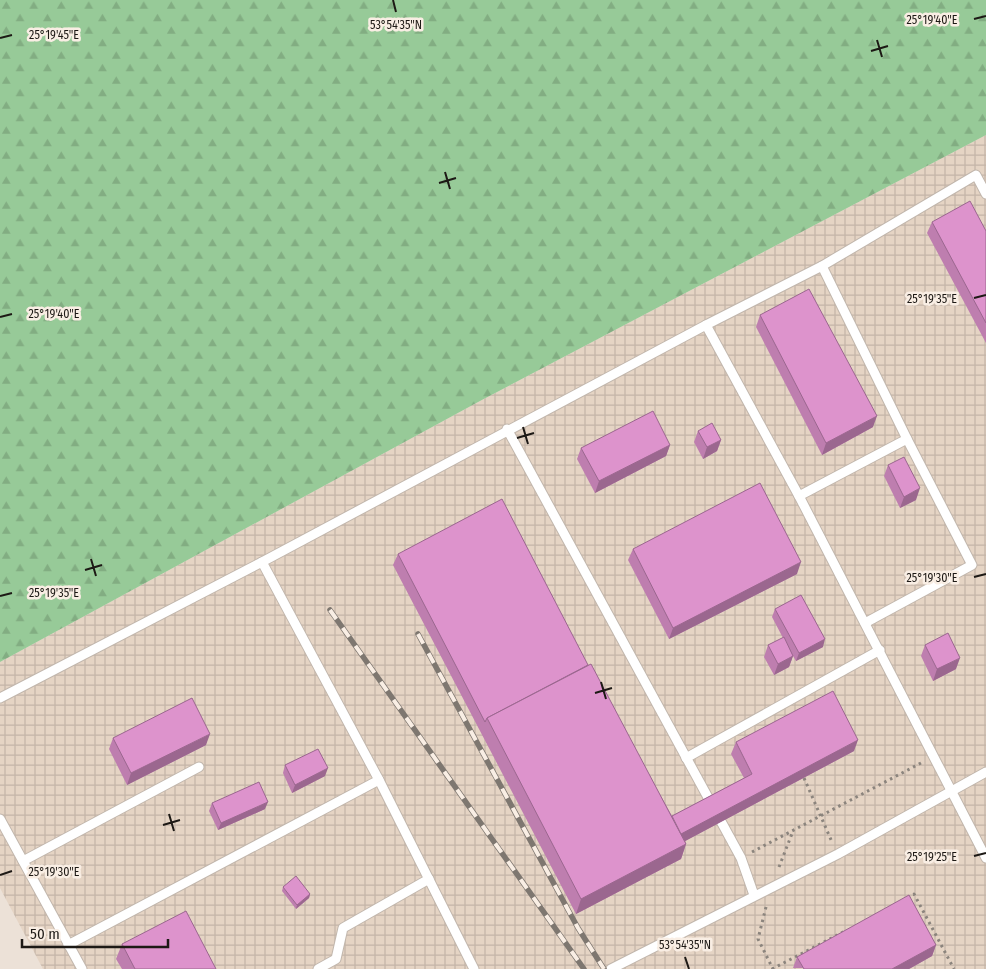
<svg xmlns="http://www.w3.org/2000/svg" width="986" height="969" viewBox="0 0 986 969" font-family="'Fira Sans Condensed',sans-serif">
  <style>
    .industrial { fill: url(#industrial-grid) }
    .forest { fill: url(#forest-firs) }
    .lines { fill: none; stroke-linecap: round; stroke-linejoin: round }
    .service-casing { stroke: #c2b7ad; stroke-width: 11 }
    .path { stroke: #8b847d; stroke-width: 3; stroke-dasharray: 2.5 4; stroke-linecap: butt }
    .service { stroke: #fff; stroke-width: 9 }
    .rail-casing { stroke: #7e7770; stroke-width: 5.5 }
    .rail { stroke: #f9eee4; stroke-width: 4; stroke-dasharray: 11; stroke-linecap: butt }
    .wall { fill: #be7eaf }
    .shaded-wall { fill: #9b678f }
    .building { fill: #dd93cc; stroke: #9b678f }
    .ticks { fill: none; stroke: #1d1915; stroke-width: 2 }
    .ticks-label { font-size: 12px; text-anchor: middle; fill: #1d1915; stroke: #f9eee4; stroke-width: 5; stroke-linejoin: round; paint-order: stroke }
  </style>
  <defs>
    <pattern id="industrial-grid" width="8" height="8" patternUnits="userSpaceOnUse" patternTransform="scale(1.25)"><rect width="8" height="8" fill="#e5d4c4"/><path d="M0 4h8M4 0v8" fill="none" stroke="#c4b5a8"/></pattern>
    <pattern id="forest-firs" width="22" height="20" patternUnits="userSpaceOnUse" patternTransform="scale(1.25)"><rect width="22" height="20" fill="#97ca98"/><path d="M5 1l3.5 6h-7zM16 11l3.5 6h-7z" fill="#82ad82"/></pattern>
  </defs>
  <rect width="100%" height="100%" fill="#ece1d7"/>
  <!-- industrial -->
  <path class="industrial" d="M986 135V969H43L0 888V662L480 401Z"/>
  <!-- forest -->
  <path class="forest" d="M0 0H986V135L480 401 0 662Z"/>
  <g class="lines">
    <!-- service casing -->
    <g class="service-casing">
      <g id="service">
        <path d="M822 266 976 175 986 194"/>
        <path d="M706 325 822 266 907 439 799 496"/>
        <path d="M507 429 741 858 754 895"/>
        <path d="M865 623 972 565 907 439"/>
        <path d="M0 698 262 562"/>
        <path d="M686 758 880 650"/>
        <path d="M0 819 82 969"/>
        <path d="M23 861 199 767"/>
        <path d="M68 945 379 780"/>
        <path d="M318 969 336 959 343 928 429 879"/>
        <path d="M474 969 379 780 262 562 706 325 799 496 986 858"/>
        <path d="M611 969 838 854 986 772"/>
      </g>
    </g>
    <!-- path -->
    <g class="path">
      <path d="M804 778 832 842"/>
      <path d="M752 852 921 763"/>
      <path d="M779 867 793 831"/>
      <path d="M908 898 914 894 954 969"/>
      <path d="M766 907 758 939 773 969"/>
      <path d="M772 969 847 930"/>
    </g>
    <!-- service -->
    <use href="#service" class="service"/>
    <!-- rail casing -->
    <g class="rail-casing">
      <g id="rail">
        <path d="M330 610 584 969"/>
        <path d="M418 634 578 928 604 969"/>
      </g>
    </g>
    <!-- rail -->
    <use href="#rail" class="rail"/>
  </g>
  <!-- wall -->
  <g class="wall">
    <path d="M932 222 986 231V343L927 233Z"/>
    <path d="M760 315 873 427 822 455 756 327Z"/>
    <path d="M698 431 721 440 717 451 703 459 694 442Z"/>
    <path d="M670 445 666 456 595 493 577 459 581 448Z"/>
    <path d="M888 465 916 500 900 508 884 476Z"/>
    <path d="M633 549 797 574 669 639 628 560Z"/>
    <path d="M398 554 588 665 672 816 744 778 731 754 736 742 854 751 685 841 686 844 681 859 576 914 393 565Z"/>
    <path d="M775 609 823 647 796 661 793 656 789 667 774 675 764 657 768 645 783 638 772 617Z"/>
    <path d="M925 645 956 669 933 681 921 656Z"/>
    <path d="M113 738 206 745 127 785 109 749Z"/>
    <path d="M285 765 325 776 292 793 283 773Z"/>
    <path d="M212 803 265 809 218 830 209 811Z"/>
    <path d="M283 887 310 894 309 898 296 909 282 891Z"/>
    <path d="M122 944 216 969H122L116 959Z"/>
    <path d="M936 945 932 956 909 969 793 968 797 957Z"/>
  </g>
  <!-- shaded-wall -->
  <g class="shaded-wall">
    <path d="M877 416 873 427 822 455 826 443Z"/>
    <path d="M721 440 717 451 703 459 707 447Z"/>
    <path d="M670 445 666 456 595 493 599 481Z"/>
    <path d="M920 488 916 500 900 508 904 497Z"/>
    <path d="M801 562 797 574 669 639 673 628Z"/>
    <path d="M825 639 823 647 796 661 799 653Z"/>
    <path d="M793 656 789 667 774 675 778 664Z"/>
    <path d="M960 658 956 669 933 681 937 669Z"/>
    <path d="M210 734 206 745 127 785 131 773Z"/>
    <path d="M858 740 854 751 674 847 678 835Z"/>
    <path d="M328 768 325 776 292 793 295 785Z"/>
    <path d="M268 802 265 809 218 830 221 823Z"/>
    <path d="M686 844 681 859 576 914 581 899Z"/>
    <path d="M310 894 309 898 296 909 297 905Z"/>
    <path d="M936 945 932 956 909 969H892Z"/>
  </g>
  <!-- building -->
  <g class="building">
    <path d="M970 201 986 231V323L932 222Z"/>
    <path d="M809 289 877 416 826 443 760 315Z"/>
    <path d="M653 411 670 445 599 481 581 448Z"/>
    <path d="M712 423 721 440 707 447 698 431Z"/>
    <path d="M904 457 920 488 904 497 888 465Z"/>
    <path d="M760 483 801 562 673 628 633 549Z"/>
    <path d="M502 499 588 665 487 718 485 722 398 554Z"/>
    <path d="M801 595 825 639 799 653 775 609Z"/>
    <path d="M948 633 960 658 937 669 925 645Z"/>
    <path d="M784 637 793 656 778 664 768 645Z"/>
    <path d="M591 664 686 844 581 899 487 718Z"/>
    <path d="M833 691 858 740 681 834 672 816 752 774 736 742Z"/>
    <path d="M192 698 210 734 131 773 113 738Z"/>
    <path d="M318 749 328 768 295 785 285 765Z"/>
    <path d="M259 782 268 802 221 823 212 803Z"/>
    <path d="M296 876 310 894 297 905 283 887Z"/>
    <path d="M909 895 936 945 892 969H804L797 957Z"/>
    <path d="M186 911 216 969H135L122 944Z"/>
  </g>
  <!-- ticks -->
  <path class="ticks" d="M393 0 396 12M974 19 986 16M0 38 12 35M877 40 882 57M871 51 888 46M445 172 450 189M439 183 456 178M974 298 986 295M0 317 12 314M523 427 528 444M517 438 534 433M91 559 96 576M85 570 102 565M974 577 986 574M0 596 12 593M601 682 606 699M595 693 612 688M169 814 174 831M163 825 180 820M974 856 986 853M0 875 12 871M685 957 689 969"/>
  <g class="ticks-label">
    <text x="932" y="24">25°19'40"E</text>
    <text x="396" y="29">53°54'35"N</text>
    <text x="54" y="39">25°19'45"E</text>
    <text x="932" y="303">25°19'35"E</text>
    <text x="54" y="318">25°19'40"E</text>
    <text x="932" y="582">25°19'30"E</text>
    <text x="54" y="597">25°19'35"E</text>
    <text x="932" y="861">25°19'25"E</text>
    <text x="54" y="876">25°19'30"E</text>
    <text x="685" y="949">53°54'35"N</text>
  </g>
  <!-- scale -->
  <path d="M22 939v8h146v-8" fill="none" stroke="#1d1915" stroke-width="2.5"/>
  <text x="30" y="939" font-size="15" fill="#1d1915" stroke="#f9eee4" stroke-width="4" paint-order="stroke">50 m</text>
</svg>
